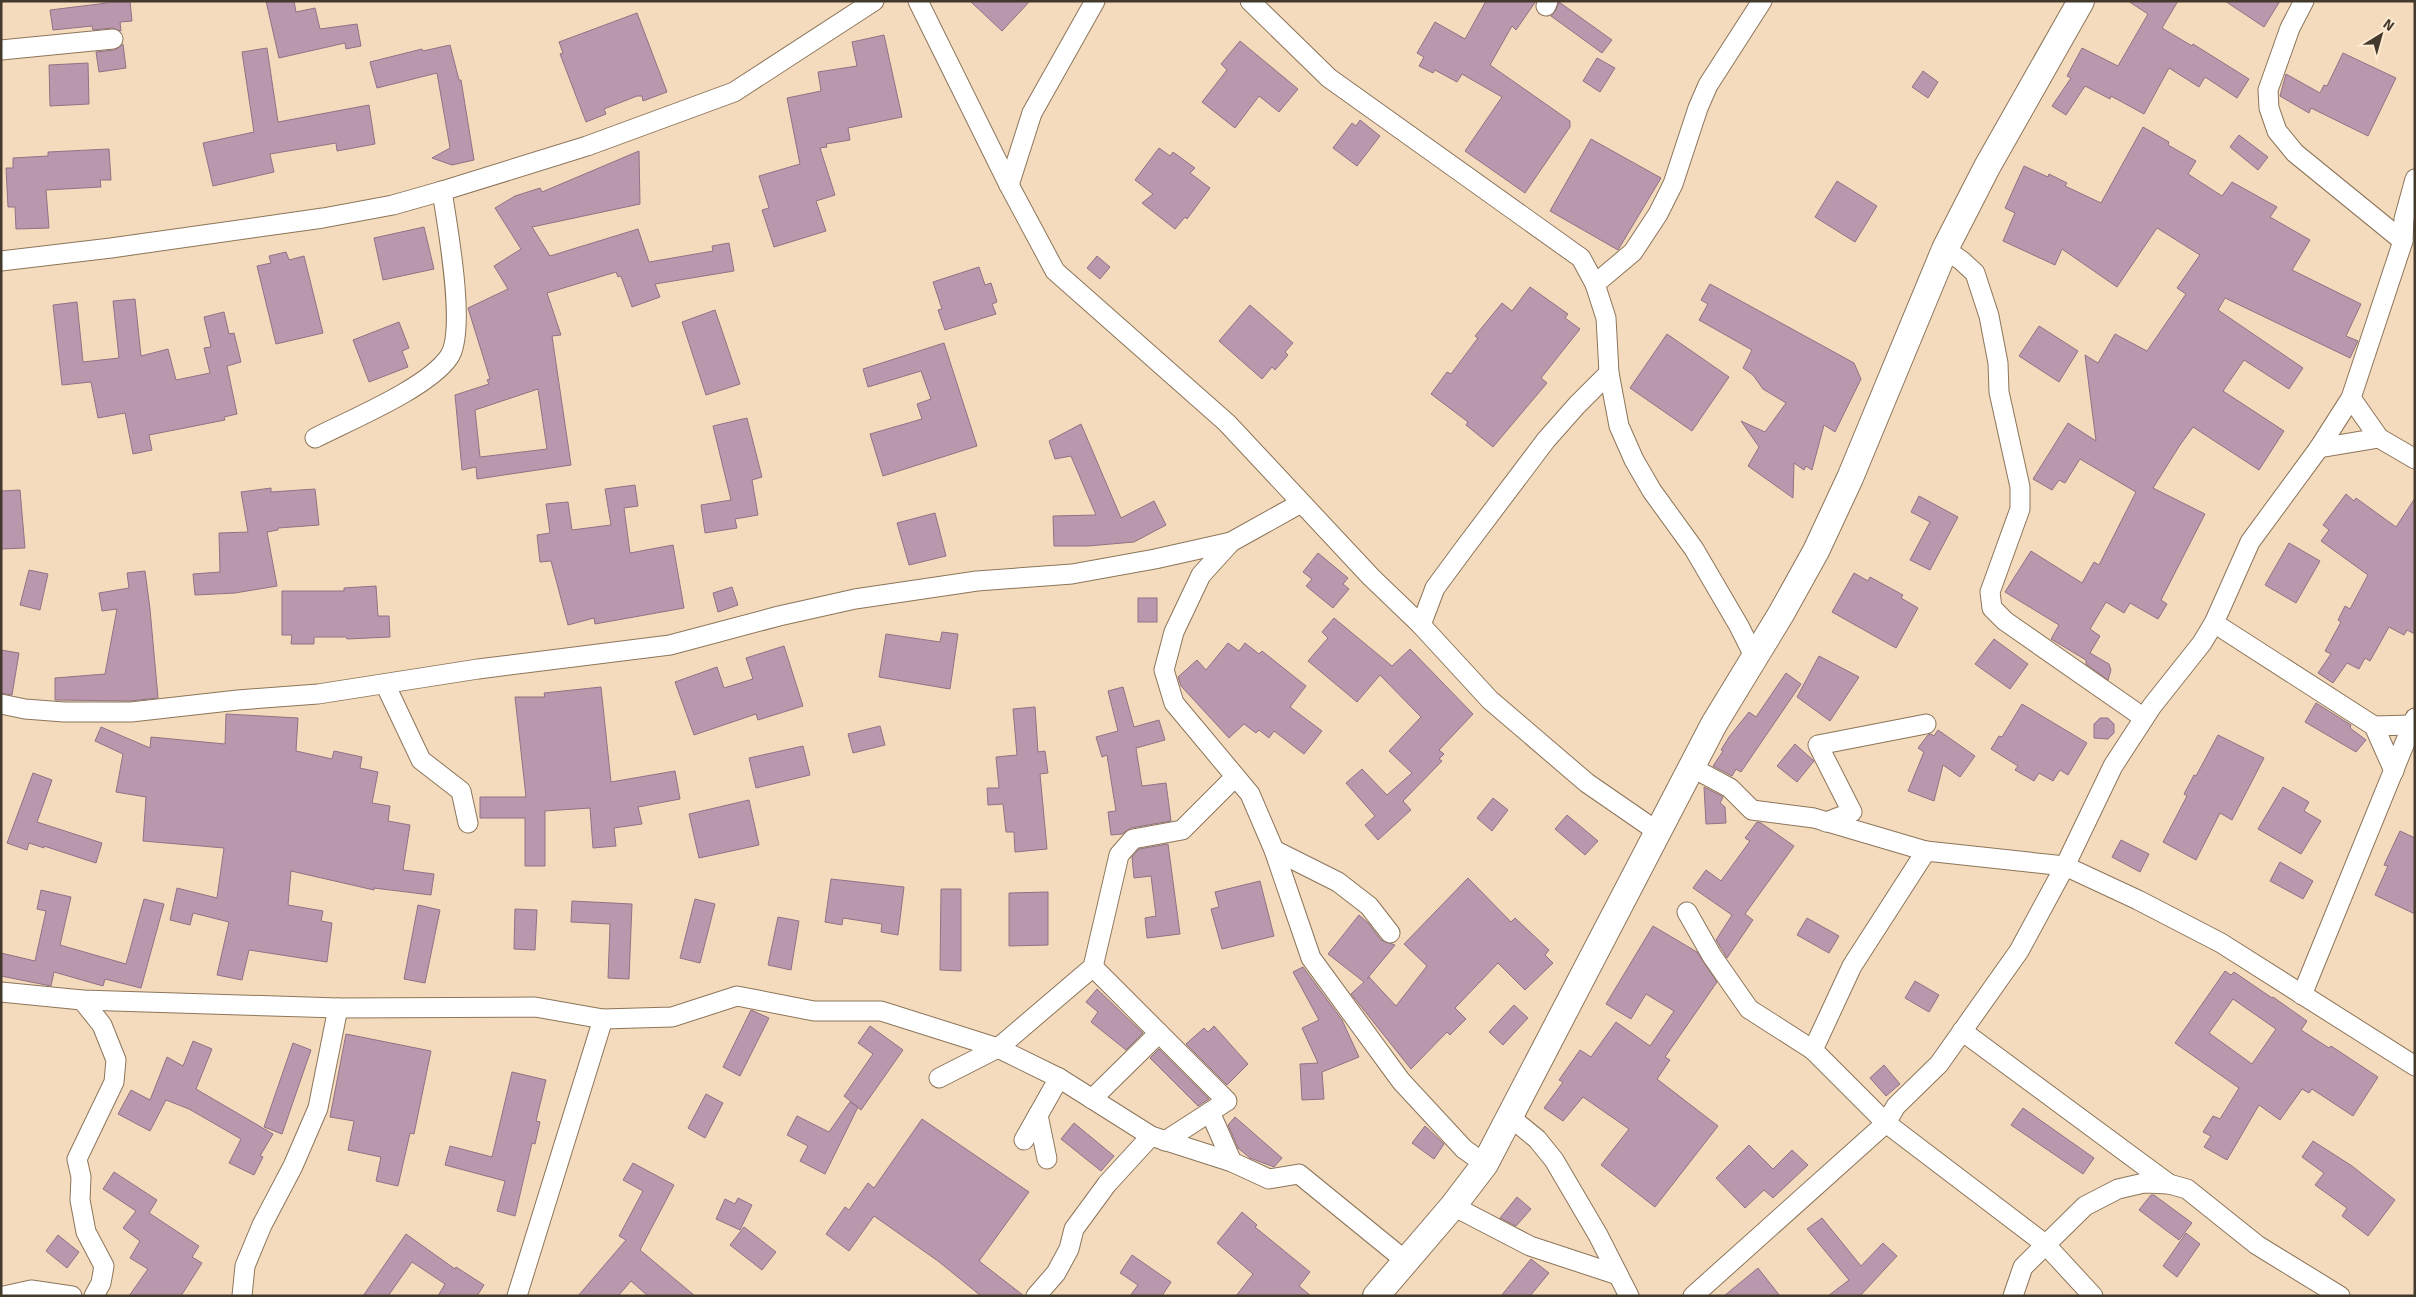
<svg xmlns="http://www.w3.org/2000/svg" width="2416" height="1297" viewBox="0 0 2416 1297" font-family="Signika,sans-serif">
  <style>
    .building { fill: #b997ac; stroke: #917285; fill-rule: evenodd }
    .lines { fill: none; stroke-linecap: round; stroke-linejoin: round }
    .street-casing { stroke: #8c755a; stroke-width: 21 }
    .secondary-casing { stroke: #8c755a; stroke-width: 28 }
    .street { stroke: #fff; stroke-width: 19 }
    .secondary { stroke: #fff; stroke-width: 26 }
  </style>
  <rect width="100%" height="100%" fill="#f5dbbd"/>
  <!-- building -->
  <g class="building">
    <path d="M107 1H130L132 21 120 22 121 31 112 28 93 30 92 26 53 30 50 10 107 3Z"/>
    <path d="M266 1H294L296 12 315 8 320 29 357 24 361 46 346 49 345 43 279 58Z"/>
    <path d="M970 1H1030L1002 31Z"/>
    <path d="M1486 1H1536L1516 30 1512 26 1490 65 1570 121V127L1525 193 1465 151 1502 97 1462 74 1457 82 1435 70 1433 73 1419 66 1424 57 1417 53 1435 22 1465 39Z"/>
    <path d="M2128 1H2178L2162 28 2192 46 2193 44 2249 79 2237 98 2205 77 2199 87 2169 68 2144 114 2111 96 2110 99 2085 86 2066 115 2052 106 2071 78 2067 76 2082 48 2118 66 2148 14Z"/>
    <path d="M2225 1H2280L2264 27Z"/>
    <path d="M1559 2 1612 40 1602 53 1551 16 1556 10Z"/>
    <path d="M637 13 667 92 643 101 642 96H637L604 109 606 114 586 122 560 54 563 53 559 42Z"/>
    <path d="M884 35 902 117 848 128 850 140 826 144 827 147 820 148 835 195 816 201 826 231 774 247 762 210 769 208 759 176 800 164 787 98 821 91 818 72 857 66 852 42Z"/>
    <path d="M1240 41 1298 89 1279 112 1259 96 1235 128 1202 102 1227 70 1221 64Z"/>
    <path d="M123 44 126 68 99 72 96 52 115 50Z"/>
    <path d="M450 45 459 80H461L474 160 452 165 432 158 450 148 437 73 377 88 370 62 422 49 423 51Z"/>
    <path d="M267 48 278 122 369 105 375 144 337 151 336 143 270 154 274 172 213 186 203 143 254 132 242 52Z"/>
    <path d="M2343 53 2396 78 2368 136 2311 108 2309 113 2280 96 2286 74 2320 93 2324 85 2327 86Z"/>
    <path d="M1597 58 1615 68 1600 92 1583 81Z"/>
    <path d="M88 63 89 104 50 106 49 65Z"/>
    <path d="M1923 71 1938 82 1928 98 1912 87Z"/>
    <path d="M1360 120 1380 136 1357 166 1333 148 1352 123 1356 126Z"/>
    <path d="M2143 127 2169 142 2168 145 2196 161 2188 174 2222 196 2232 182 2277 207 2270 217 2310 240 2292 270 2361 304 2346 336 2358 341 2350 358 2225 298 2218 310 2303 368 2289 389 2244 360 2223 391 2284 431 2259 470 2193 427 2180 445 2153 488 2205 514 2161 600 2167 604 2158 619 2130 603 2124 613 2106 602 2090 629 2100 636 2090 653 2109 664 2111 670 2108 680 2086 664V660L2051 639 2059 625 2005 592 2031 551 2082 583 2094 562 2099 565 2136 492 2080 459 2065 483 2059 480 2052 490 2033 479 2068 423 2096 441 2085 355 2098 363 2115 334 2147 351 2186 294 2177 288 2200 255 2157 228 2117 287 2062 249 2055 265 2003 241 2015 213 2005 208 2024 166 2048 177 2049 174 2067 183 2065 186 2101 203Z"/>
    <path d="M2239 135 2268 157 2258 170 2230 147Z"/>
    <path d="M1591 139 1661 178 1618 250 1550 211Z"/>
    <path d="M1159 148 1170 156 1173 152 1195 168 1190 173 1210 188 1187 219 1185 217 1175 229 1142 203 1153 194 1135 180Z"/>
    <path d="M109 149 111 180H100L101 187 46 190 49 228 16 229 15 207H8L6 168H13V158L48 156V152Z"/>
    <path d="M639 151 640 204 532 227 550 256 638 229 649 262 713 251 712 246 729 243 734 271 655 284 660 297 632 307 621 276 618 277 616 272 547 293 561 335 552 336 571 465 477 479 476 467 462 470 455 395 489 384 487 380 490 379 468 308 508 289 494 266 521 249 495 208 515 196 540 188 542 192ZM538 389 547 449 480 457 475 410Z"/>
    <path d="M1837 181 1877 206 1855 242 1815 217Z"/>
    <path d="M424 227 434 269 383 280 374 238Z"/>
    <path d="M286 252 289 260 304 256 323 333 276 344 257 266 271 263 269 256Z"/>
    <path d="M1097 256 1110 267 1100 279 1087 268Z"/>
    <path d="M979 267 985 285 991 283 997 302 992 304 996 314 945 330 938 310 942 309 933 282Z"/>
    <path d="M1710 284 1854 363 1861 379 1835 432 1824 425 1812 470 1806 466 1804 470 1794 463 1793 498 1748 466 1759 447 1741 421 1765 432 1786 403 1763 389 1753 375 1743 368 1752 350 1699 320 1708 304 1701 300Z"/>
    <path d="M1530 287 1568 314 1565 318 1580 329 1541 378 1547 383 1493 447 1466 425 1468 422 1431 394 1447 372 1451 374 1478 338 1475 336 1502 303 1512 311Z"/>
    <path d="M135 299 141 356 168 349 176 380 210 373 204 348 211 347 204 317 224 312 229 334 234 333 241 362 227 366 237 414 224 417 225 420 149 435 152 450 133 454 125 413 98 418 91 382 62 385 53 305 77 302 83 362 119 358 113 301Z"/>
    <path d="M1250 305 1293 343 1285 352 1288 355 1275 370 1272 367 1262 379 1219 341Z"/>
    <path d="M715 310 740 384 706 395 682 322Z"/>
    <path d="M399 322 409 348 402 351 408 367 369 382 353 340Z"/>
    <path d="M2039 326 2078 351 2059 382 2019 356Z"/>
    <path d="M1667 334 1729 377 1692 431 1630 388Z"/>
    <path d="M944 343 977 446 883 476 870 434 922 419 917 404 931 399 921 371 868 387 863 369Z"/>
    <path d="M747 418 762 477 752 480 758 515 735 519 737 528 705 533 701 505 731 500 713 426Z"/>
    <path d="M1081 424 1121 518 1154 501 1166 525 1134 542 1088 546H1054L1053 516 1096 515 1071 456 1055 459 1049 441Z"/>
    <path d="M635 485 638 506 624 508 630 553 673 545 684 608 595 624 594 618 568 625 551 561 540 562 537 535 550 533 546 504 568 502 572 530 611 525 605 489Z"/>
    <path d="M271 488V492L315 489 319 525 278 528V530L267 532 277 586 235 593 195 595 193 574 220 572 219 533 248 532 241 492Z"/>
    <path d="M20 490 25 548 1 549V491Z"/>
    <path d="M2346 494 2354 501 2356 498 2396 527 2415 498V634L2407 630 2404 635 2389 627 2370 661 2365 658 2359 669 2347 663 2333 683 2318 673 2331 654 2325 651 2341 622 2338 620 2345 606 2350 609 2368 575 2321 541 2329 530 2323 525Z"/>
    <path d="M1919 496 1958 517 1930 570 1910 560 1930 522 1911 512Z"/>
    <path d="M935 513 946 556 909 565 897 523Z"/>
    <path d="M2289 543 2320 561 2296 603 2265 585Z"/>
    <path d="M1318 553 1348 578 1343 584 1349 589 1333 608 1306 586 1312 579 1303 572Z"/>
    <path d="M29 570 48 574 40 610 20 605Z"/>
    <path d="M145 571 150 609 158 698 130 701 55 700V678L105 674 117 609 102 611 99 593 129 588 127 573Z"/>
    <path d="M1854 573 1868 581 1870 577 1903 595 1901 598 1918 608 1896 648 1832 612Z"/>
    <path d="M376 586 378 616H389L390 637 347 639 346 637H314V644H291L292 635H282V591H344V588Z"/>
    <path d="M732 587 738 605 718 612 713 593Z"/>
    <rect x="1138" y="598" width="19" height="24"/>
    <path d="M1334 618 1392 666 1410 649 1473 714 1439 750 1444 754 1439 759 1442 761 1403 801 1411 810 1378 840 1365 825 1375 816 1346 783 1362 769 1387 795 1412 773 1389 751 1421 717 1380 675 1357 702 1308 661 1328 638 1322 632Z"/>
    <path d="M942 632 958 634 950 689 879 677 886 634 940 642Z"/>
    <path d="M1994 639 2028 664 2010 689 1975 664Z"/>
    <path d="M1228 643 1239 651 1245 643 1259 654 1262 651 1306 686 1290 707 1322 731 1304 754 1274 731 1269 738 1259 730 1256 733 1244 724 1229 738 1181 686 1178 677 1197 660 1206 670Z"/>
    <path d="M784 646 803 706 758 720 756 714 694 735 675 682 717 667 724 688 753 679 746 658Z"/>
    <path d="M1 650 19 653 12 695 1 693Z"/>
    <path d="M1819 656 1859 677 1830 721 1797 697Z"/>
    <path d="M1786 673 1801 684 1741 772 1736 769 1732 776 1713 766 1723 751 1721 750 1729 737 1749 712 1756 717Z"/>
    <path d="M601 687 611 782 675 771 680 799 638 807 642 824 614 828 616 846 593 848 590 808 545 811V866H525V818H480V797H526L515 697H545L544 693Z"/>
    <path d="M1123 687 1134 727 1159 720 1165 740 1136 748 1142 786 1166 783 1171 821 1131 828 1122 834 1111 835 1108 812 1116 811 1107 755 1102 757 1096 737 1118 731 1108 691Z"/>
    <path d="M2316 703 2351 725 2350 728 2366 740 2356 752 2305 722Z"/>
    <path d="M2022 704 2087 743 2068 775 2060 770 2053 781 2039 773 2034 781 2015 770 2018 766 1991 749 1999 736 2002 737Z"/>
    <path d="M1035 707 1038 752 1045 751 1048 773 1040 774 1047 849 1015 852 1014 832H1006L1003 804 988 805 987 788H999L996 757 1017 755 1013 709Z"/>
    <path d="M226 714 298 718 296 751 332 759 334 751 362 757 360 768 378 772 372 803 390 806 388 821 410 825 403 870 434 874 431 895 374 888V890L291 871 288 905 323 911 321 921 332 923 327 962 249 950 242 980 217 975 229 922 193 913 190 925 170 920 177 888 217 898 224 848 143 841 146 797 116 792 123 754 95 741 101 727 150 748 151 737 225 744Z"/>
    <path d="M2100 718H2108L2114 724V733L2108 739 2094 738V724Z"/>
    <path d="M880 726 885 745 853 753 848 734Z"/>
    <path d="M1938 730 1975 756 1960 777 1943 765 1934 801 1908 791 1924 752 1918 748 1928 735 1931 734 1934 736Z"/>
    <path d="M2218 735 2264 758 2232 820 2220 813 2196 860 2163 842 2187 796 2184 794 2194 775 2196 776Z"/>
    <path d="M1795 744 1814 761 1797 782 1777 766Z"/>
    <path d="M803 746 810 775 756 788 749 758Z"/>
    <path d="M33 773 52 780 37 822 102 843 96 863 44 846V848L29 843 27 850 7 843Z"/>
    <path d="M1704 787 1723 797 1720 803 1725 807 1726 823 1706 824Z"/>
    <path d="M2283 787 2309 802 2304 811 2321 821 2301 854 2258 829Z"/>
    <path d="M1493 798 1508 810 1492 831 1477 818Z"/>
    <path d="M749 800 759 845 699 858 689 814Z"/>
    <path d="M1567 815 1598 841 1585 855 1555 829Z"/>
    <path d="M1757 822 1761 823 1794 846 1745 914 1753 920 1727 958 1716 940 1732 915 1693 888 1706 870 1721 881 1750 841 1745 838Z"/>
    <path d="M2400 831 2415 838V914L2375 895 2388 866 2384 865Z"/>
    <path d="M2121 840 2149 854 2140 872 2112 857Z"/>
    <path d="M1168 844 1180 934 1147 938 1145 918 1156 916 1151 876 1134 878 1132 857 1139 849Z"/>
    <path d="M2280 862 2313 881 2303 899 2270 881Z"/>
    <path d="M1468 878 1511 922 1515 918 1549 950 1545 955 1553 963 1525 990 1498 963 1455 1008 1466 1019 1450 1035 1447 1032 1411 1069 1351 994 1364 982 1328 954 1359 915 1368 923 1381 940 1395 945 1367 979 1369 977 1396 1006 1427 966 1404 944Z"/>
    <path d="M831 879 904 887 898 935 881 932 882 924 843 918 842 925 825 922Z"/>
    <path d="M1260 881 1274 936 1222 949 1211 909 1219 907 1215 892Z"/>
    <path d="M941 889H961V971L940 970Z"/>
    <path d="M41 890 71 897 60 945 126 964 144 899 164 904 141 988 105 979 103 986 54 972 51 986 1 976V953L35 961 46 911 37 909Z"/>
    <path d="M1048 892V945L1009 946V893Z"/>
    <path d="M695 899 715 904 700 963 680 958Z"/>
    <path d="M572 901 632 904 629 979 608 978 610 924 571 922Z"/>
    <path d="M418 905 440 910 425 983 404 979Z"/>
    <path d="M515 909 537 910 535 950 514 949Z"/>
    <path d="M778 917 799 921 791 970 768 965Z"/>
    <path d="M1807 918 1839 936 1829 953 1797 935Z"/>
    <path d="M1653 926 1697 952 1717 982 1665 1057 1670 1060 1657 1079 1718 1126 1655 1207 1601 1165 1629 1129 1583 1097 1563 1121 1544 1108 1563 1082 1559 1080 1580 1050 1591 1057 1616 1022 1650 1046 1674 1011 1646 994 1631 1019 1606 1004Z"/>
    <path d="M1303 967 1342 1020 1359 1057 1322 1072 1324 1099 1302 1100 1300 1064 1318 1063 1302 1028 1319 1020 1293 972Z"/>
    <path d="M2225 971 2231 975 2234 972 2272 998 2273 997 2307 1021 2301 1030 2329 1048 2331 1046 2378 1077 2353 1116 2312 1089 2309 1093 2302 1089 2280 1120 2259 1105 2227 1160 2204 1147 2211 1136 2203 1132 2213 1116 2220 1119 2239 1088 2175 1043ZM2233 999 2276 1029 2252 1064 2209 1033Z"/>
    <path d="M1915 981 1939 995 1929 1012 1905 998Z"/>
    <path d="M1097 989 1143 1033 1126 1050 1091 1022 1098 1012 1086 1002Z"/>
    <path d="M1514 1005 1528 1018 1503 1045 1489 1032Z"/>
    <path d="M751 1010 769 1018 740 1076 723 1067Z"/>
    <path d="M870 1026 903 1050 861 1110 844 1096 873 1054 858 1043Z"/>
    <path d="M1214 1026 1248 1064 1227 1085 1186 1044 1204 1028 1208 1032Z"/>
    <path d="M346 1034 431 1051 414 1134 410 1133 398 1186 376 1181 381 1157 348 1150 354 1121 330 1117Z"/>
    <path d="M193 1041 212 1049 196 1089 273 1134 260 1156 263 1157 254 1175 229 1163 241 1139 189 1109 166 1100 150 1131 118 1114 131 1090 150 1100 167 1057 183 1066Z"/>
    <path d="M293 1043 311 1050 282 1134 264 1127Z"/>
    <path d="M1159 1049 1209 1099 1198 1106 1150 1058Z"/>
    <path d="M1884 1065 1900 1084 1886 1096 1870 1078Z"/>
    <path d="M512 1072 546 1080 536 1121 540 1122 535 1144 532 1143 515 1216 497 1211 505 1181 445 1165 450 1146 492 1157Z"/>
    <path d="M706 1094 723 1103 705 1138 688 1128Z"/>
    <path d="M850 1102 858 1107 825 1174 800 1161 808 1146 787 1135 797 1116 829 1132Z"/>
    <path d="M2023 1108 2094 1158 2083 1174 2011 1125Z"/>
    <path d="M1235 1117 1282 1158 1274 1167 1250 1158 1238 1148 1228 1125Z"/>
    <path d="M922 1119 1029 1192 979 1261 1024 1296H981L938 1261 874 1216 849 1251 826 1234 845 1207 849 1210 868 1183 874 1188Z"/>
    <path d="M1074 1123 1114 1156 1101 1171 1061 1139Z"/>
    <path d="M1425 1126 1444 1144 1434 1159 1412 1143Z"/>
    <path d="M2313 1141 2352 1166 2395 1200 2368 1236 2342 1216 2347 1208 2315 1185 2324 1173 2302 1157Z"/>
    <path d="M1749 1145 1773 1169 1792 1150 1808 1165 1773 1198 1764 1190 1745 1208 1716 1178Z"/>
    <path d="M633 1163 674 1185 640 1250 695 1296H648L631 1281 618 1296H578L626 1240 619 1236 643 1191 623 1180Z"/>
    <path d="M114 1172 157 1200 149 1213 199 1246 192 1257 202 1263 181 1296H129L148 1269 130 1258 140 1241 123 1228 136 1211 103 1189Z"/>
    <path d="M2151 1195H2154L2192 1223 2179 1240 2139 1210Z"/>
    <path d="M1517 1197 1531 1209 1516 1226 1500 1218Z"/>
    <path d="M738 1198 752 1205 740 1230 716 1219 725 1199 735 1204Z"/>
    <path d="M1242 1212 1257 1225 1255 1227 1310 1272 1299 1286 1311 1296H1236L1253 1274 1217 1243Z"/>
    <path d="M1822 1218 1861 1266 1883 1243 1897 1256 1860 1296H1828L1849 1280 1807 1229Z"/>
    <path d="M744 1227 776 1252 762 1270 730 1245Z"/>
    <path d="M2186 1233 2200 1244 2177 1277 2163 1266Z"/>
    <path d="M406 1234 455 1269 456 1267 484 1285 477 1296H438L445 1284 412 1262 388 1296H363Z"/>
    <path d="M58 1235 79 1252 67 1268 46 1251Z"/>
    <path d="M1132 1255 1171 1282 1162 1296H1130L1138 1285 1120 1273Z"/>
    <path d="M1531 1259 1549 1273 1530 1296H1501Z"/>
    <path d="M1758 1268 1780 1296H1724Z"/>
  </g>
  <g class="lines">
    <!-- street casing -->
    <g class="street-casing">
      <g id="street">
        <path d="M918 1 1009 185 1055 271 1227 423 1371 577 1421 625 1490 700 1587 783 1658 832"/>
        <path d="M1250 1 1329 78 1581 258 1595 284 1606 318 1609 373 1619 426 1634 460 1652 491 1694 549 1739 626 1754 656"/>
        <path d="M2304 1 2290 28 2268 90 2269 108 2277 131 2295 153 2403 241"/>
        <path d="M1546 6 1548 1"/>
        <path d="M1 50 113 39"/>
        <path d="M1009 185 1032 113 1095 1"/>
        <path d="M1945 249 1962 261 1975 273 1989 316 1998 363 1999 392 2020 487V509L1990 592 1992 608 2005 621 2144 718"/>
        <path d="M1 261 111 248 323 218 393 205 442 191 587 146 734 92 874 1"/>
        <path d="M1595 284 1633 252 1658 214 1673 184 1698 108 1708 85 1762 1"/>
        <path d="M2351 398 2379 438"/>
        <path d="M315 438C350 420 428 388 449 357 467 331 447 224 442 191"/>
        <path d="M2319 448 2379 438 2415 459"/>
        <path d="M1231 542 1201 575 1174 632 1164 670 1174 703 1250 794 1274 850 1311 958 1401 1081 1464 1149 1485 1164"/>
        <path d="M2214 623 2374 726 2394 771"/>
        <path d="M1421 625 1435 588 1466 546 1546 440 1577 405 1609 373"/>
        <path d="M385 684 421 760 461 791 468 823"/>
        <path d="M1 704 25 709 64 712H131L238 700 318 694 478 669 670 645 779 616 855 599 977 581 1072 574 1155 559 1231 542 1301 503"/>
        <path d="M2374 726 2411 725"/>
        <path d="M1691 767 1730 788 1752 810 1814 818 1926 851"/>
        <path d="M1826 822 1852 812 1818 745 1926 724"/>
        <path d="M1274 850 1338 882 1369 906 1390 933"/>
        <path d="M1687 912 1712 956 1749 1009 1813 1050"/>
        <path d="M1093 967 1227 1101 1165 1141"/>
        <path d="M1 992 82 1000 338 1008 535 1007 603 1019 672 1017 737 996 814 1011H881L998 1048 1059 1078 1151 1136 1232 1162 1269 1179 1299 1174 1407 1262"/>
        <path d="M2302 995 2415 718"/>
        <path d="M82 1000 102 1025 116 1060 114 1082 77 1159 81 1177 80 1200 86 1232 104 1266 101 1283 94 1296"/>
        <path d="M1962 1031 2169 1184"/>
        <path d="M939 1078 998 1048 1093 967 1119 855 1133 839 1182 830 1235 777"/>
        <path d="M1092 1099 1159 1033"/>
        <path d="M1210 1112 1232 1162"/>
        <path d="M1038 1115 1047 1159"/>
        <path d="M1510 1117 1537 1139 1554 1160 1598 1235 1629 1296"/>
        <path d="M1024 1140 1059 1078"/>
        <path d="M1453 1206 1530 1246 1618 1275"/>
        <path d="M4 1296 31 1290 72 1296"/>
        <path d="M242 1296 245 1266 262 1225 293 1166 318 1108 338 1008"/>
        <path d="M517 1296 603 1019"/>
        <path d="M1036 1296 1056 1273 1069 1249 1074 1229 1107 1184 1151 1136"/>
        <path d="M1693 1296 1886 1123 1896 1106 1939 1064 2019 951 2065 866 2113 766 2152 706 2202 643 2214 623 2250 542 2319 448 2351 398 2403 241 2404 219 2415 179"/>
        <path d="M2013 1296 2023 1267 2085 1206 2118 1189 2144 1183 2169 1184 2187 1189 2257 1245 2340 1296"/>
        <path d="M2093 1296 2045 1244 1886 1123 1813 1050 1852 966 1926 851 2065 866 2138 900 2221 943 2415 1066"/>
      </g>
    </g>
    <!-- secondary casing -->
    <g class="secondary-casing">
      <path id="secondary" d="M1376 1296 1453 1206 1485 1164 1714 724 1781 614 1816 551 1850 478 1945 249 1987 167 2081 1"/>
    </g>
    <!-- street -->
    <use href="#street" class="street"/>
    <!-- secondary -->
    <use href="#secondary" class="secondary"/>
  </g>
  <!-- border -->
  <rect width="2416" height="1297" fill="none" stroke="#43392d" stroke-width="5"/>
  <!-- north arrow -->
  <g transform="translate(2381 35) rotate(37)" stroke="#feead1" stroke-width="4" paint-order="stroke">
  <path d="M0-4L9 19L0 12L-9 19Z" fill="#43392d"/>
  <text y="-8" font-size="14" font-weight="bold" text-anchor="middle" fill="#43392d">N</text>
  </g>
</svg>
